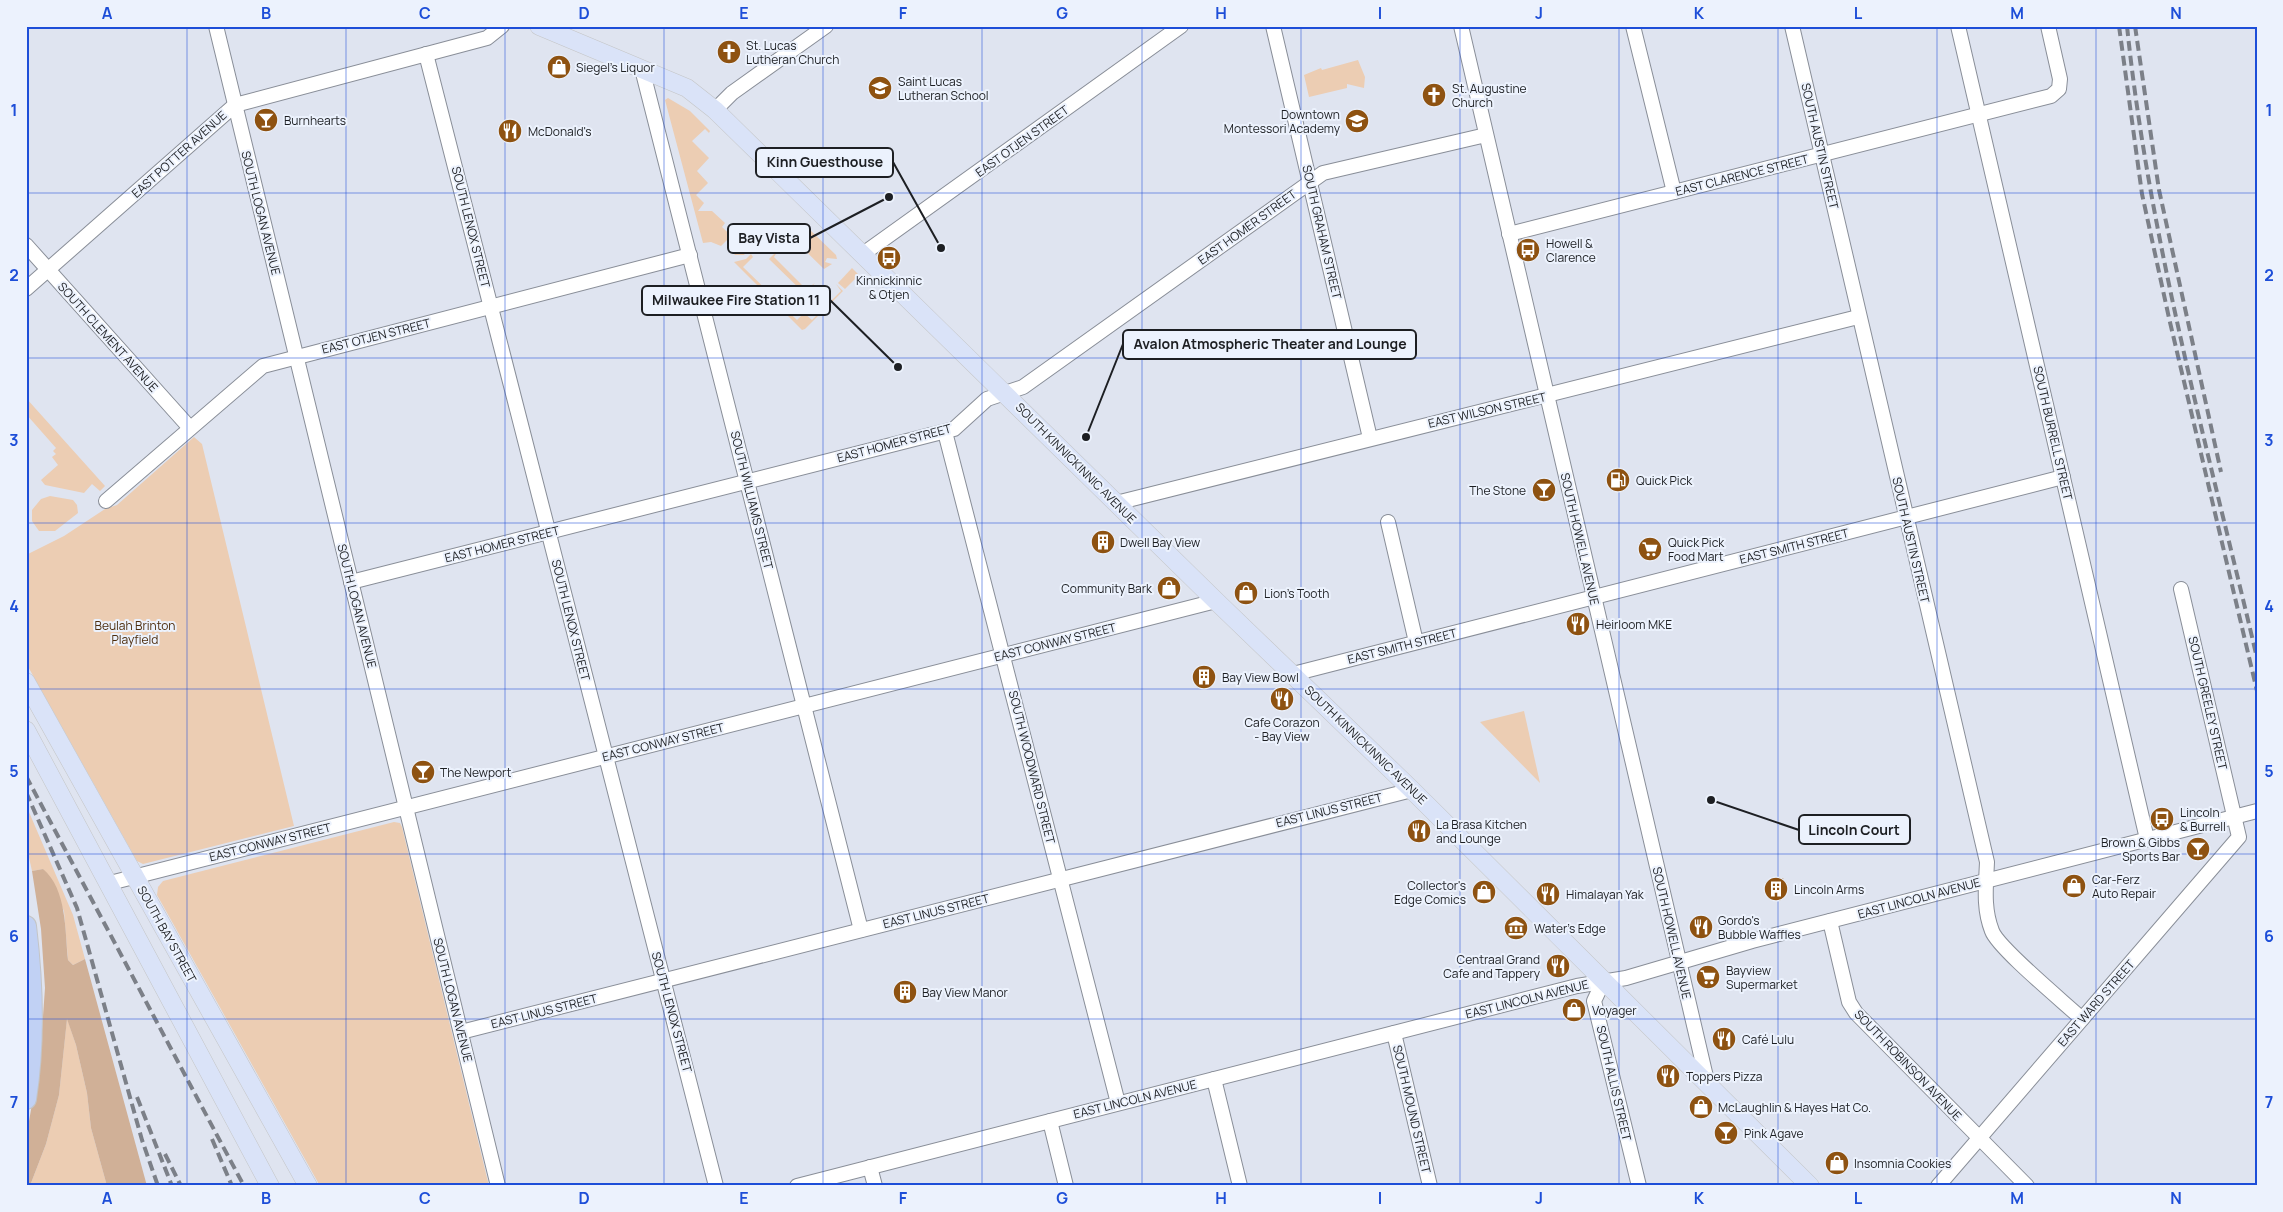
<svg xmlns="http://www.w3.org/2000/svg" width="2283" height="1212" viewBox="0 0 2283 1212" font-family="Manrope,sans-serif">
  <style>
    .green { fill: #eccdb3 }
    .forest { fill: #d0b097 }
    .lines { fill: none; stroke-linecap: round; stroke-linejoin: round }
    .minor-casing { stroke: #898e98; stroke-width: 16 }
    .major-casing { stroke: #c4c5c6; stroke-width: 19 }
    .highway-casing { stroke: #c4c5c6; stroke-width: 22 }
    .minor { stroke: #fff; stroke-width: 14 }
    .major { stroke: #dae3f8; stroke-width: 18 }
    .highway { stroke: #c1d1f4; stroke-width: 20 }
    .rail { stroke: #7c8088; stroke-width: 4; stroke-dasharray: 10 5; stroke-linecap: butt }
    .grid { fill: none; stroke: #1d4ed8; stroke-width: 1; stroke-opacity: 0.55 }
    .labels { text-anchor: middle; dominant-baseline: central; stroke-width: 4; stroke-linejoin: round; paint-order: stroke }
    .poi-label { font-size: 12px; fill: #1d1f23; stroke: #ecf2fd; text-anchor: start }
    .street-label { font-size: 12px; fill: #1d1f23; stroke: #ecf2fd }
    .park-label { font-size: 12px; fill: #4d2d0d; stroke: #ecf2fd }
    .leader { fill: none; stroke: #1d1f23; stroke-width: 2 }
    .callout-dot { fill: #1d1f23; stroke: #ecf2fd; stroke-width: 2 }
    .callout { fill: #ecf2fd; stroke: #1d1f23; stroke-width: 2 }
    .callout-label { font-size: 14px; text-anchor: middle; font-weight: bold; fill: #1d1f23 }
    .neatline { fill: none; stroke: #1d4ed8; stroke-width: 2 }
    .grid-label { font-size: 16px; text-anchor: middle; font-weight: bold; fill: #1d4ed8 }
  </style>
  <rect width="100%" height="100%" fill="#dfe4f0"/>
  <!-- green -->
  <g class="green">
    <path d="M1358 60 1365 77 1364 88 1347 84V88L1309 97 1304 75 1321 68 1322 70Z"/>
    <path d="M668 98 690 111 710 131 709 133 705 129 692 141 709 158 697 171 708 183 696 195 704 203 698 211H712L725 223 722 227 747 251 744 255H734L739 250 728 239 721 246 711 242 703 243 665 100Z"/>
    <path d="M792 227 803 232 809 229 836 255 837 259 827 258 825 262 832 264 824 269 787 233Z"/>
    <path d="M779 249 774 257 806 289 815 283 805 294 769 259Z"/>
    <path d="M751 254 753 257 743 267 797 320 804 313 812 320 841 291 836 284 843 291 805 329 802 330 734 262 746 259Z"/>
    <path d="M852 268 859 275 845 289 838 283Z"/>
    <path d="M26 398 105 486 100 491 92 484 84 493 45 485 41 480 58 465 52 457 56 454 53 451 56 448 26 414Z"/>
    <path d="M194 437 202 444 294 826 143 864 137 861 26 663V555L64 536 105 509 117 505Z"/>
    <path d="M50 496 73 500 77 505 78 513 55 531H39L32 521V510L41 499Z"/>
    <path d="M1524 711 1540 783 1480 722Z"/>
    <path d="M26 805 73 915 85 959 73 965 68 960 64 911 43 869 32 871 26 844Z"/>
    <path d="M394 822 400 823 402 827 489 1186H320L157 895 158 887 163 881Z"/>
    <path d="M67 1018 76 1045 87 1093 91 1128 107 1186H26L31 1183 46 1144 59 1095Z"/>
  </g>
  <!-- forest -->
  <path class="forest" d="M43 869C67 889 65 931 68 960L73 965 85 959 147 1186H107L91 1128 87 1093 76 1045 67 1019 59 1095 46 1144 31 1183 26 1184V1138L40 1059 45 988 41 929 32 871Z"/>
  <g class="lines">
    <!-- minor casing -->
    <g class="minor-casing">
      <g id="minor">
        <path d="M216 26 498 1186"/>
        <path d="M1273 26 1370 438"/>
        <path d="M1461 26 1707 1081"/>
        <path d="M1633 26 1674 192"/>
        <path d="M1792 26 1987 862C1986 886 1983 908 1992 931 1998 948 2065 1003 2082 1019"/>
        <path d="M1958 26 2147 839"/>
        <path d="M426 54 716 1186"/>
        <path d="M642 69 861 930"/>
        <path d="M715 110 732 93 826 26"/>
        <path d="M1509 234 2051 96 2059 89 2060 79 2048 26"/>
        <path d="M26 245 190 428"/>
        <path d="M863 254 1181 26"/>
        <path d="M26 289 235 105 487 38 502 26"/>
        <path d="M945 432 1118 1103"/>
        <path d="M106 501 263 366 690 255"/>
        <path d="M1116 503 1858 317"/>
        <path d="M1388 522 1416 642"/>
        <path d="M351 582 954 429 987 399 1023 387 1323 173 1486 135"/>
        <path d="M1293 674 2063 477"/>
        <path d="M110 883 1216 601"/>
        <path d="M1830 921 1849 1002 1856 1013 2027 1186"/>
        <path d="M1603 982 1594 1001 1639 1186"/>
        <path d="M461 1032 1412 790"/>
        <path d="M1394 1033 1430 1186"/>
        <path d="M1214 1079 1240 1186"/>
        <path d="M1050 1121 1066 1186"/>
        <path d="M870 1167 875 1186"/>
        <path d="M797 1186 1577 986 1626 978 1752 941 2257 811"/>
        <path d="M1938 1186 2239 837 2181 589"/>
      </g>
    </g>
    <!-- major casing -->
    <g class="major-casing">
      <g id="major">
        <path d="M539 26 687 88 715 110 1216 601 1412 790 1810 1186"/>
        <path d="M26 682 308 1186"/>
        <path d="M26 730 270 1186"/>
      </g>
    </g>
    <!-- highway casing -->
    <g class="highway-casing">
      <path id="highway" d="M26 926C33 984 35 1042 26 1099"/>
    </g>
    <!-- minor -->
    <use href="#minor" class="minor"/>
    <!-- major -->
    <use href="#major" class="major"/>
    <!-- highway -->
    <use href="#highway" class="highway"/>
    <!-- rail -->
    <g class="rail">
      <path d="M2119 26 2142 194 2169 318 2257 691"/>
      <path d="M2127 26C2149 239 2208 449 2257 658"/>
      <path d="M2135 26 2159 190 2221 472"/>
      <path d="M26 776 244 1186"/>
      <path d="M26 792 77 908 142 1140 158 1186"/>
      <path d="M137 1097 172 1186"/>
      <path d="M212 1139 232 1186"/>
      <path d="M165 1154 181 1186"/>
    </g>
  </g>
  <!-- grid -->
  <path class="grid" d="M187 26V1186M346 26V1186M505 26V1186M664 26V1186M823 26V1186M982 26V1186M1142 26V1186M1301 26V1186M1460 26V1186M1619 26V1186M1778 26V1186M1937 26V1186M2096 26V1186M26 193H2257M26 358H2257M26 523H2257M26 689H2257M26 854H2257M26 1019H2257"/>
  <!-- icons -->
  <defs>
    <g id="church-disc" transform="scale(1.25)"><circle r="9.5" fill="#8e5211" stroke="#ecf2fd"/><path d="M-1.2-6h2.4v3.5h3.3v2.4h-3.3V6h-2.4V-.1h-3.3v-2.4h3.3Z" fill="#fff"/></g>
    <g id="shop-disc" transform="scale(1.25)"><circle r="9.5" fill="#8e5211" stroke="#ecf2fd"/><path d="M-5-2.5h2.3a2.7 3.5 0 0 1 5.4 0H5L5.5 6h-11ZM-1.5-2.5h3a1.5 2.3 0 0 0-3 0Z" fill="#fff"/></g>
    <g id="school-disc" transform="scale(1.25)"><circle r="9.5" fill="#8e5211" stroke="#ecf2fd"/><path d="M0-5L7-2L0 1L-7-2ZM-4 1L0 2.5L4 1V4Q0 6-4 4Z" fill="#fff"/></g>
    <g id="bar-disc" transform="scale(1.25)"><circle r="9.5" fill="#8e5211" stroke="#ecf2fd"/><path d="M-6-5H6L.8 .8V4.5H3.5V6h-7V4.5H-.8V.8Z" fill="#fff"/></g>
    <g id="restaurant-disc" transform="scale(1.25)"><circle r="9.5" fill="#8e5211" stroke="#ecf2fd"/><path d="M-5-6h1v4h1v-4h1v4h1v-4h1v5L-1.5 .5V6h-2V.5L-5-1ZM5-6V6H3V1.5H1.5Q1.5-4 5-6Z" fill="#fff"/></g>
    <g id="bus-disc" transform="scale(1.25)"><circle r="9.5" fill="#8e5211" stroke="#ecf2fd"/><path d="M-5-6H5V4H4V6H2V4H-2V6H-4V4H-5ZM-3.5-4V0h7V-4ZM-3.5 1.2v1.5H-2V1.2ZM2 1.2v1.5H3.5V1.2Z" fill="#fff"/></g>
    <g id="fuel-disc" transform="scale(1.25)"><circle r="9.5" fill="#8e5211" stroke="#ecf2fd"/><path d="M-5.5-6h7V0h2V4h1.3V-2.5L3-4.5l.8-.8L6-3V5H2.5V1h-1V6h-7ZM-4.2-4.7v3.2H.2V-4.7Z" fill="#fff"/></g>
    <g id="building-disc" transform="scale(1.25)"><circle r="9.5" fill="#8e5211" stroke="#ecf2fd"/><path d="M-4-6H4V6H1V3H-1V6H-4ZM-2.5-4.3h1.7v1.8h-1.7ZM.8-4.3h1.7v1.8H.8ZM-2.5-1h1.7V.8h-1.7ZM.8-1h1.7V.8H.8Z" fill="#fff"/></g>
    <g id="supermarket-disc" transform="scale(1.25)"><circle r="9.5" fill="#8e5211" stroke="#ecf2fd"/><path d="M-6-5.5h2.5l.6 2H6L4.5 2H-2.5L-4.4-4H-6ZM-1.5 3.2a1.3 1.3 0 1 0 .1 0ZM3 3.2a1.3 1.3 0 1 0 .1 0Z" fill="#fff"/></g>
    <g id="museum-disc" transform="scale(1.25)"><circle r="9.5" fill="#8e5211" stroke="#ecf2fd"/><path d="M0-6L6-3V-2H-6V-3ZM-5-1h2V3h-2ZM-1-1h2V3h-2ZM3-1h2V3H3ZM-6 4H6V6H-6Z" fill="#fff"/></g>
  </defs>
  <g fill-rule="evenodd">
    <use href="#church-disc" x="729" y="52"/>
    <use href="#shop-disc" x="559" y="67"/>
    <use href="#school-disc" x="880" y="88"/>
    <use href="#church-disc" x="1434" y="95"/>
    <use href="#bar-disc" x="266" y="120"/>
    <use href="#school-disc" x="1357" y="121"/>
    <use href="#restaurant-disc" x="510" y="131"/>
    <use href="#bus-disc" x="1528" y="250"/>
    <use href="#bus-disc" x="889" y="258"/>
    <use href="#fuel-disc" x="1618" y="480"/>
    <use href="#bar-disc" x="1544" y="490"/>
    <use href="#building-disc" x="1103" y="542"/>
    <use href="#supermarket-disc" x="1650" y="549"/>
    <use href="#shop-disc" x="1169" y="588"/>
    <use href="#shop-disc" x="1246" y="593"/>
    <use href="#restaurant-disc" x="1578" y="624"/>
    <use href="#building-disc" x="1204" y="677"/>
    <use href="#restaurant-disc" x="1282" y="699"/>
    <use href="#bar-disc" x="423" y="772"/>
    <use href="#bus-disc" x="2162" y="819"/>
    <use href="#restaurant-disc" x="1419" y="831"/>
    <use href="#bar-disc" x="2198" y="849"/>
    <use href="#shop-disc" x="2074" y="886"/>
    <use href="#building-disc" x="1776" y="889"/>
    <use href="#shop-disc" x="1484" y="892"/>
    <use href="#restaurant-disc" x="1548" y="894"/>
    <use href="#restaurant-disc" x="1701" y="927"/>
    <use href="#museum-disc" x="1516" y="928"/>
    <use href="#restaurant-disc" x="1558" y="966"/>
    <use href="#supermarket-disc" x="1708" y="977"/>
    <use href="#building-disc" x="905" y="992"/>
    <use href="#shop-disc" x="1574" y="1010"/>
    <use href="#restaurant-disc" x="1724" y="1039"/>
    <use href="#restaurant-disc" x="1668" y="1076"/>
    <use href="#shop-disc" x="1701" y="1107"/>
    <use href="#bar-disc" x="1726" y="1133"/>
    <use href="#shop-disc" x="1837" y="1163"/>
  </g>
  <g class="labels">
    <!-- poi labels -->
    <g class="poi-label">
      <text x="746" y="45">St. Lucas<tspan x="746" dy="14">Lutheran Church</tspan></text>
      <text x="576" y="67">Siegel's Liquor</text>
      <text x="898" y="81">Saint Lucas<tspan x="898" dy="14">Lutheran School</tspan></text>
      <text x="1452" y="88">St. Augustine<tspan x="1452" dy="14">Church</tspan></text>
      <text x="1340" y="114" text-anchor="end">Downtown<tspan x="1340" dy="14">Montessori Academy</tspan></text>
      <text x="284" y="120">Burnhearts</text>
      <text x="528" y="131">McDonald's</text>
      <text x="1546" y="243">Howell &amp;<tspan x="1546" dy="14">Clarence</tspan></text>
      <text x="889" y="280" text-anchor="middle">Kinnickinnic<tspan x="889" dy="14">&amp; Otjen</tspan></text>
      <text x="1636" y="480">Quick Pick</text>
      <text x="1526" y="490" text-anchor="end">The Stone</text>
      <text x="1120" y="542">Dwell Bay View</text>
      <text x="1668" y="542">Quick Pick<tspan x="1668" dy="14">Food Mart</tspan></text>
      <text x="1152" y="588" text-anchor="end">Community Bark</text>
      <text x="1264" y="593">Lion's Tooth</text>
      <text x="1596" y="624">Heirloom MKE</text>
      <text x="1222" y="677">Bay View Bowl</text>
      <text x="1282" y="722" text-anchor="middle">Cafe Corazon<tspan x="1282" dy="14">- Bay View</tspan></text>
      <text x="440" y="772">The Newport</text>
      <text x="2180" y="812">Lincoln<tspan x="2180" dy="14">&amp; Burrell</tspan></text>
      <text x="1436" y="824">La Brasa Kitchen<tspan x="1436" dy="14">and Lounge</tspan></text>
      <text x="2180" y="842" text-anchor="end">Brown &amp; Gibbs<tspan x="2180" dy="14">Sports Bar</tspan></text>
      <text x="2092" y="879">Car-Ferz<tspan x="2092" dy="14">Auto Repair</tspan></text>
      <text x="1466" y="885" text-anchor="end">Collector's<tspan x="1466" dy="14">Edge Comics</tspan></text>
      <text x="1794" y="889">Lincoln Arms</text>
      <text x="1566" y="894">Himalayan Yak</text>
      <text x="1718" y="920">Gordo's<tspan x="1718" dy="14">Bubble Waffles</tspan></text>
      <text x="1534" y="928">Water's Edge</text>
      <text x="1540" y="959" text-anchor="end">Centraal Grand<tspan x="1540" dy="14">Cafe and Tappery</tspan></text>
      <text x="1726" y="970">Bayview<tspan x="1726" dy="14">Supermarket</tspan></text>
      <text x="922" y="992">Bay View Manor</text>
      <text x="1592" y="1010">Voyager</text>
      <text x="1742" y="1039">Café Lulu</text>
      <text x="1686" y="1076">Toppers Pizza</text>
      <text x="1718" y="1107">McLaughlin &amp; Hayes Hat Co.</text>
      <text x="1744" y="1133">Pink Agave</text>
      <text x="1854" y="1163">Insomnia Cookies</text>
    </g>
    <!-- street labels -->
    <g class="street-label">
      <text transform="translate(1022 141) rotate(-36)">EAST OTJEN STREET</text>
      <text transform="translate(1820 146) rotate(77)">SOUTH AUSTIN STREET</text>
      <text transform="translate(179 154) rotate(-42)">EAST POTTER AVENUE</text>
      <text transform="translate(1742 175) rotate(-14)">EAST CLARENCE STREET</text>
      <text transform="translate(261 213) rotate(76)">SOUTH LOGAN AVENUE</text>
      <text transform="translate(471 227) rotate(76)">SOUTH LENOX STREET</text>
      <text transform="translate(1247 227) rotate(-36)">EAST HOMER STREET</text>
      <text transform="translate(1322 232) rotate(77)">SOUTH GRAHAM STREET</text>
      <text transform="translate(376 336) rotate(-14)">EAST OTJEN STREET</text>
      <text transform="translate(108 337) rotate(48)">SOUTH CLEMENT AVENUE</text>
      <text transform="translate(1487 410) rotate(-13)">EAST WILSON STREET</text>
      <text transform="translate(2053 433) rotate(77)">SOUTH BURRELL STREET</text>
      <text transform="translate(894 443) rotate(-15)">EAST HOMER STREET</text>
      <text transform="translate(1076 463) rotate(45)">SOUTH KINNICKINNIC AVENUE</text>
      <text transform="translate(752 500) rotate(76)">SOUTH WILLIAMS STREET</text>
      <text transform="translate(1580 539) rotate(77)">SOUTH HOWELL AVENUE</text>
      <text transform="translate(1911 540) rotate(77)">SOUTH AUSTIN STREET</text>
      <text transform="translate(502 544) rotate(-14)">EAST HOMER STREET</text>
      <text transform="translate(1794 546) rotate(-14)">EAST SMITH STREET</text>
      <text transform="translate(357 606) rotate(76)">SOUTH LOGAN AVENUE</text>
      <text transform="translate(571 620) rotate(76)">SOUTH LENOX STREET</text>
      <text transform="translate(1055 642) rotate(-14)">EAST CONWAY STREET</text>
      <text transform="translate(1402 646) rotate(-14)">EAST SMITH STREET</text>
      <text transform="translate(2208 703) rotate(77)">SOUTH GREELEY STREET</text>
      <text transform="translate(663 742) rotate(-14)">EAST CONWAY STREET</text>
      <text transform="translate(1366 745) rotate(44)">SOUTH KINNICKINNIC AVENUE</text>
      <text transform="translate(1032 767) rotate(76)">SOUTH WOODWARD STREET</text>
      <text transform="translate(1329 810) rotate(-14)">EAST LINUS STREET</text>
      <text transform="translate(270 842) rotate(-14)">EAST CONWAY STREET</text>
      <text transform="translate(1919 898) rotate(-15)">EAST LINCOLN AVENUE</text>
      <text transform="translate(936 911) rotate(-14)">EAST LINUS STREET</text>
      <text transform="translate(1672 933) rotate(77)">SOUTH HOWELL AVENUE</text>
      <text transform="translate(167 934) rotate(61)">SOUTH BAY STREET</text>
      <text transform="translate(1527 999) rotate(-14)">EAST LINCOLN AVENUE</text>
      <text transform="translate(453 1000) rotate(76)">SOUTH LOGAN AVENUE</text>
      <text transform="translate(2096 1003) rotate(-49)">EAST WARD STREET</text>
      <text transform="translate(544 1011) rotate(-14)">EAST LINUS STREET</text>
      <text transform="translate(672 1012) rotate(75)">SOUTH LENOX STREET</text>
      <text transform="translate(1908 1065) rotate(46)">SOUTH ROBINSON AVENUE</text>
      <text transform="translate(1614 1083) rotate(77)">SOUTH ALLIS STREET</text>
      <text transform="translate(1135 1099) rotate(-14)">EAST LINCOLN AVENUE</text>
      <text transform="translate(1412 1109) rotate(77)">SOUTH MOUND STREET</text>
    </g>
    <!-- park labels -->
    <g class="park-label">
      <text x="135" y="625">Beulah Brinton<tspan x="135" dy="14">Playfield</tspan></text>
    </g>
  </g>
  <!-- callouts -->
  <path class="leader" d="M941 248L893 162M889 197L810 238M898 367L830 300M1086 437L1123 344M1711 800L1799 830"/>
  <g class="callout-dot">
    <circle cx="941" cy="248" r="5"/>
    <circle cx="889" cy="197" r="5"/>
    <circle cx="898" cy="367" r="5"/>
    <circle cx="1086" cy="437" r="5"/>
    <circle cx="1711" cy="800" r="5"/>
  </g>
  <g class="callout">
    <rect x="756" y="148" width="137" height="29" rx="5"/>
    <rect x="728" y="224" width="82" height="29" rx="5"/>
    <rect x="642" y="286" width="188" height="29" rx="5"/>
    <rect x="1123" y="330" width="293" height="29" rx="5"/>
    <rect x="1799" y="815" width="111" height="29" rx="5"/>
  </g>
  <g class="callout-label">
    <text x="825" y="167">Kinn Guesthouse</text>
    <text x="769" y="243">Bay Vista</text>
    <text x="736" y="305">Milwaukee Fire Station 11</text>
    <text x="1270" y="349">Avalon Atmospheric Theater and Lounge</text>
    <text x="1854" y="835">Lincoln Court</text>
  </g>
  <!-- border -->
  <rect width="2283" height="1212" fill="none" stroke="#ecf2fd" stroke-width="55"/>
  <rect x="28" y="28" width="2228" height="1156" class="neatline"/>
  <g class="grid-label">
    <text x="107" y="19">A</text>
    <text x="266" y="19">B</text>
    <text x="425" y="19">C</text>
    <text x="584" y="19">D</text>
    <text x="744" y="19">E</text>
    <text x="903" y="19">F</text>
    <text x="1062" y="19">G</text>
    <text x="1221" y="19">H</text>
    <text x="1380" y="19">I</text>
    <text x="1539" y="19">J</text>
    <text x="1699" y="19">K</text>
    <text x="1858" y="19">L</text>
    <text x="2017" y="19">M</text>
    <text x="2176" y="19">N</text>
    <text x="14" y="116">1</text>
    <text x="2269" y="116">1</text>
    <text x="14" y="281">2</text>
    <text x="2269" y="281">2</text>
    <text x="14" y="446">3</text>
    <text x="2269" y="446">3</text>
    <text x="14" y="612">4</text>
    <text x="2269" y="612">4</text>
    <text x="14" y="777">5</text>
    <text x="2269" y="777">5</text>
    <text x="14" y="942">6</text>
    <text x="2269" y="942">6</text>
    <text x="14" y="1108">7</text>
    <text x="2269" y="1108">7</text>
    <text x="107" y="1204">A</text>
    <text x="266" y="1204">B</text>
    <text x="425" y="1204">C</text>
    <text x="584" y="1204">D</text>
    <text x="744" y="1204">E</text>
    <text x="903" y="1204">F</text>
    <text x="1062" y="1204">G</text>
    <text x="1221" y="1204">H</text>
    <text x="1380" y="1204">I</text>
    <text x="1539" y="1204">J</text>
    <text x="1699" y="1204">K</text>
    <text x="1858" y="1204">L</text>
    <text x="2017" y="1204">M</text>
    <text x="2176" y="1204">N</text>
  </g>
</svg>
